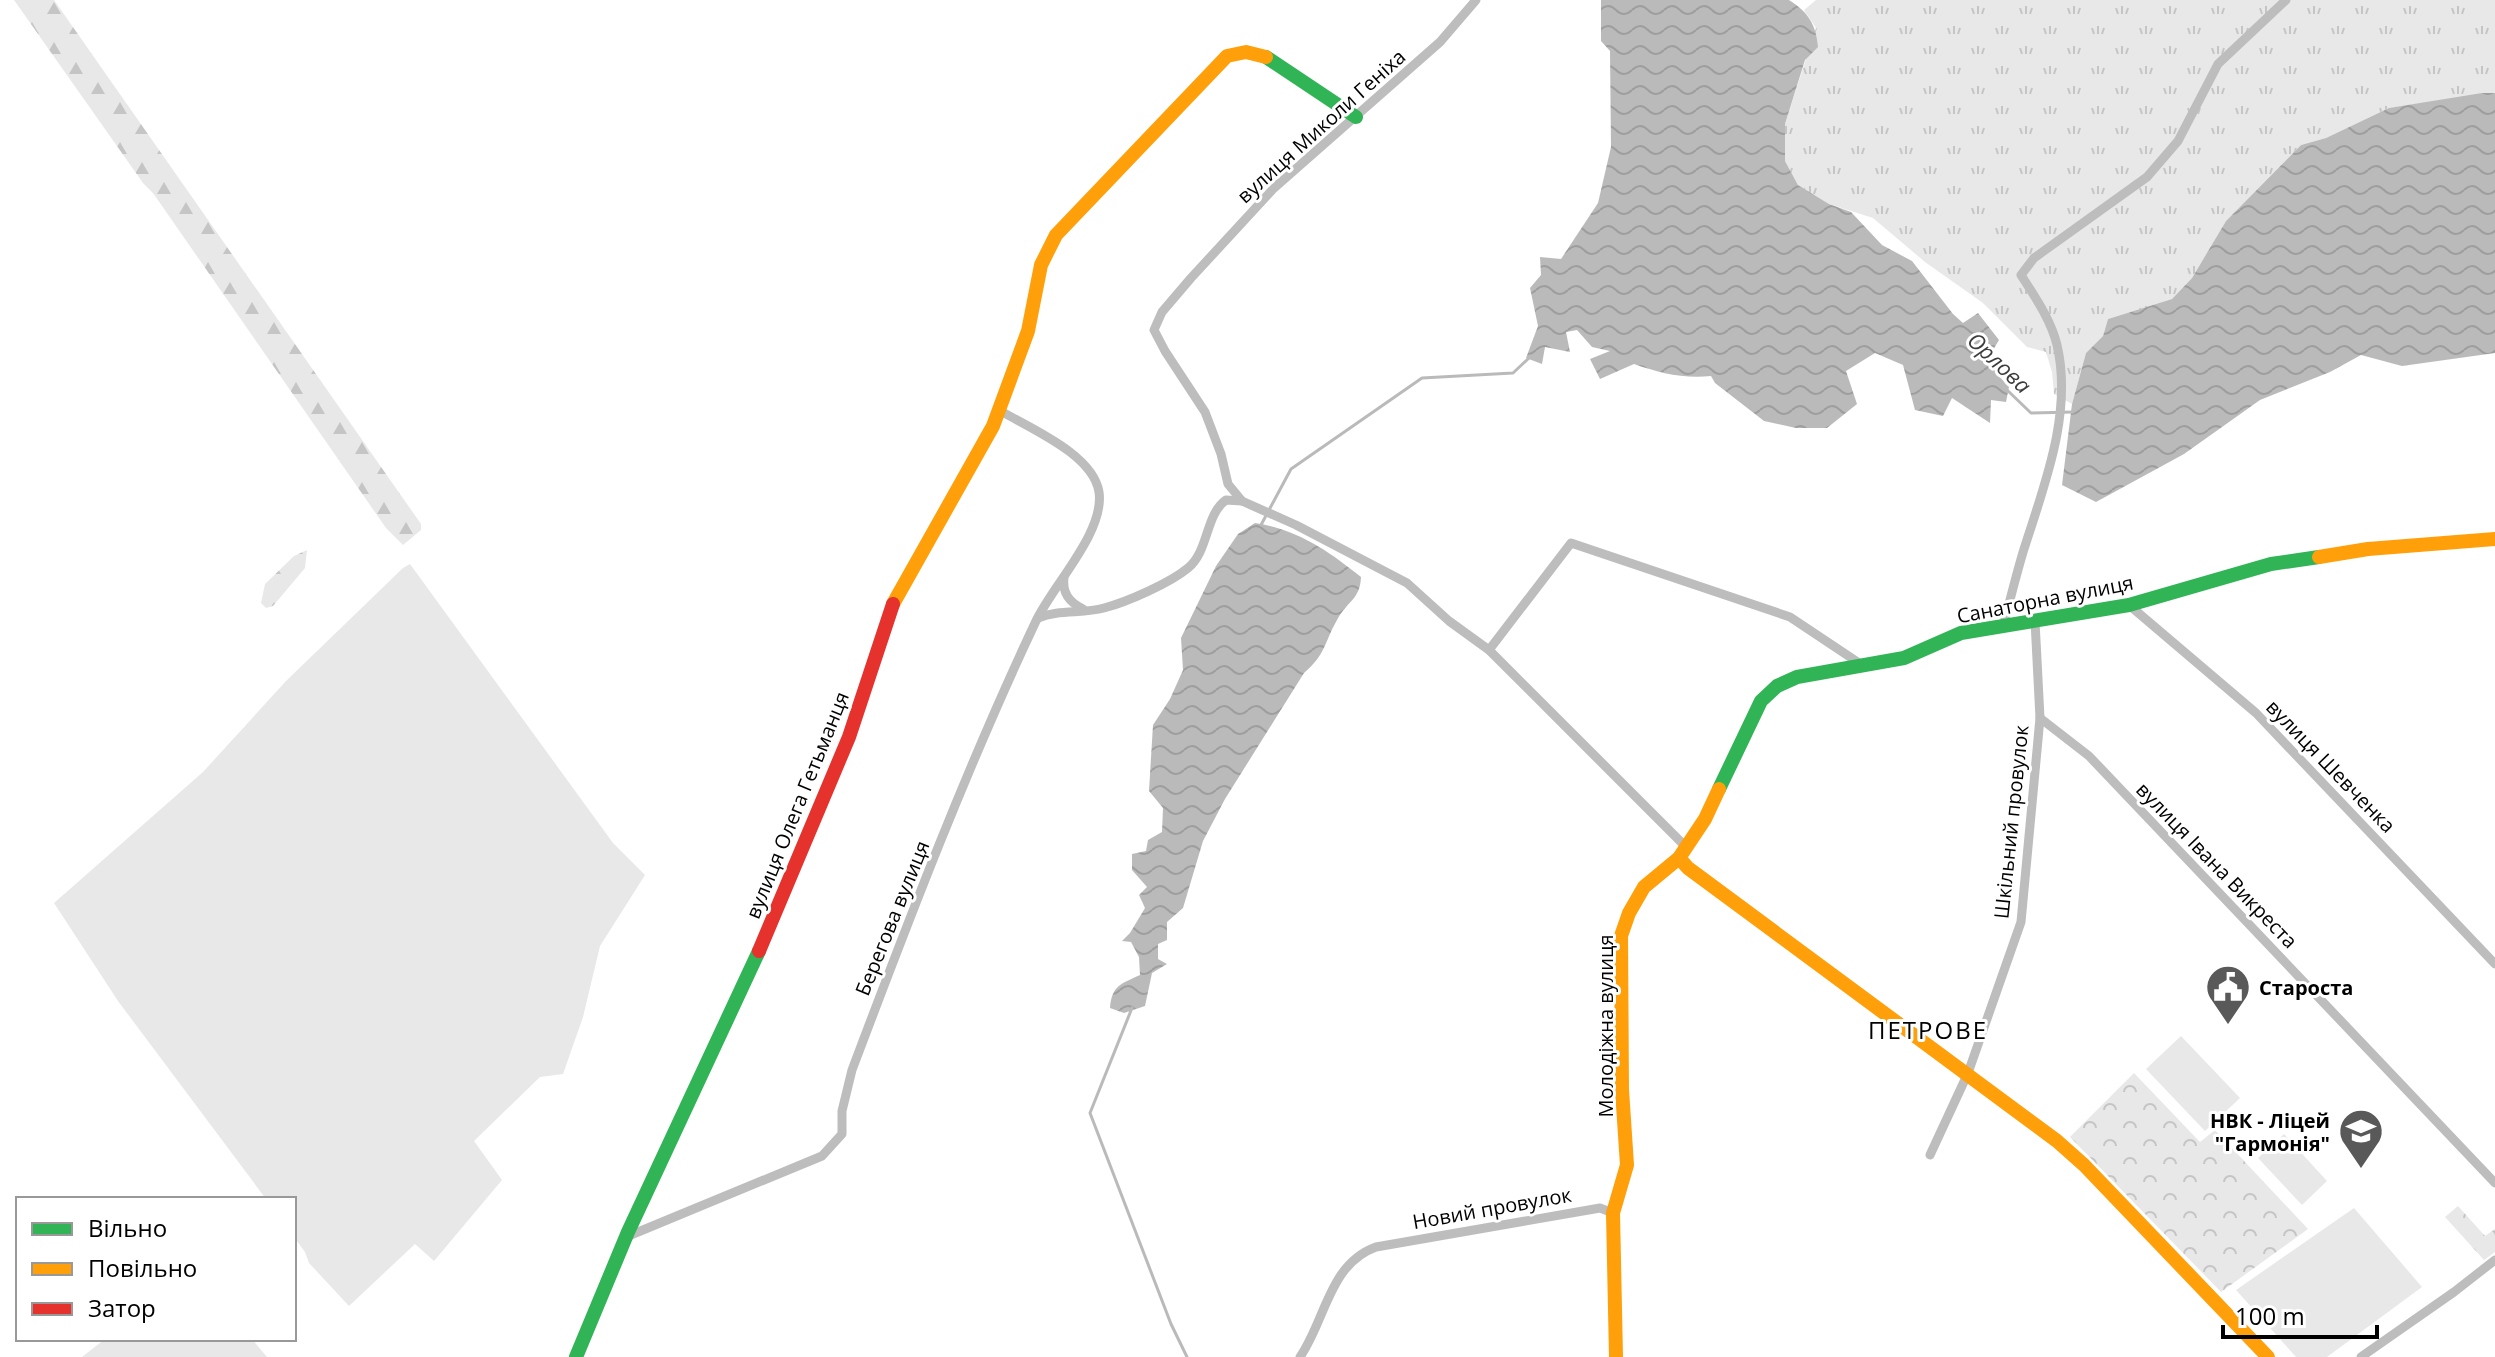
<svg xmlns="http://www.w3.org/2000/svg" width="2495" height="1357" viewBox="0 0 2495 1357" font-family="'Open Sans',sans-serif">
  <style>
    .grass { fill: url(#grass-tufts) }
    .forest { fill: url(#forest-firs) }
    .park { fill: url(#park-crowns) }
    .garden { fill: #e8e8e8 }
    .water { fill: url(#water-waves) }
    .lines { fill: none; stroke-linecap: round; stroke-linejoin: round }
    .stream { stroke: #bababa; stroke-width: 3 }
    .street { stroke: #bdbdbd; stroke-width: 9 }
    .fast { stroke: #30b455; stroke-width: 14 }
    .slow { stroke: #ff9f0a; stroke-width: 14 }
    .jam { stroke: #e5322d; stroke-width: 14 }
    .labels { text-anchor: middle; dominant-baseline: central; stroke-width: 6; stroke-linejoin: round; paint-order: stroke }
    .street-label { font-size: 20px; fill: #000; stroke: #fff }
    .poi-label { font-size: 20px; font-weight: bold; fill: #000; stroke: #fff; text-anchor: start }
    .water-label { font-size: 22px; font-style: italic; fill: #3d3d3d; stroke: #fff }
    .quarter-label { font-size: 24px; letter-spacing: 2px; fill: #000; stroke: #fff }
  </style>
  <defs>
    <pattern id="grass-tufts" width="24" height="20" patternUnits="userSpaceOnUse" patternTransform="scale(2)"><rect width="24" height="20" fill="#e8e8e8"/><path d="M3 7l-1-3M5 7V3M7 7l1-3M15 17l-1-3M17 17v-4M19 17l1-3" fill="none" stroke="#c5c5c5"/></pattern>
    <pattern id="forest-firs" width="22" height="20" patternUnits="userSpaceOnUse" patternTransform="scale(2)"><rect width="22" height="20" fill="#e8e8e8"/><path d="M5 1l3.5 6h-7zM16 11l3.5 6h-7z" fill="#c5c5c5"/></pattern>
    <pattern id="park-crowns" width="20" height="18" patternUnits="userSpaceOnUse" patternTransform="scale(2)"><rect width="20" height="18" fill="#e8e8e8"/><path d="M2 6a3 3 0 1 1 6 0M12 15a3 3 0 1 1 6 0" fill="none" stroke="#c5c5c5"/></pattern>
    <pattern id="water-waves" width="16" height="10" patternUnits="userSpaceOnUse" patternTransform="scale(2)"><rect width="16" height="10" fill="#bababa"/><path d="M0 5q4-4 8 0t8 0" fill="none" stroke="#9e9e9e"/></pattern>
  </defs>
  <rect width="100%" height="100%" fill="#fff"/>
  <!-- grass -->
  <path class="grass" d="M1816 0H2495V93L2389 108 2326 138 2301 145 2226 221 2192 278 2172 299 2108 319 2103 336 2086 353 2072 404 2054 394 2052 372 2046 352 2027 347 1983 303 1925 262 1873 218 1829 204 1798 185 1785 161V124L1816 28 1804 10Z"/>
  <!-- forest -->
  <g class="forest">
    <path d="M14 0H54L421 524V530L403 545 386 528 153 193 143 183Z"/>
    <path d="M307 550 305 568 273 606 266 608 261 603 265 584 294 556Z"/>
  </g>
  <!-- park -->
  <g class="park">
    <path d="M2134 1073 2200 1142 2215 1130 2308 1229 2221 1292 2070 1137Z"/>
    <path d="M2458 1206 2485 1236 2495 1229V1252L2484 1260 2445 1217Z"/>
  </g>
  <!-- garden -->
  <g class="garden">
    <path d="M410 564 613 843 645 875 600 946 583 1017 563 1074 540 1077 474 1141 502 1180 434 1261 415 1244 349 1306 309 1263 305 1252 294 1237V1199H266L118 1001 54 903 203 772 286 681 403 568Z"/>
    <path d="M2181 1036 2240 1098 2205 1131 2146 1069Z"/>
    <path d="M2284 1134 2327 1181 2302 1205 2258 1158Z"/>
    <path d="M2354 1208 2422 1287 2327 1357H2296L2236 1290Z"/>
    <path d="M105 1339H252L267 1357H82Z"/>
  </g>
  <!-- water -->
  <g class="water">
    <path d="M1601 0H1789C1808 12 1816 24 1818 47L1805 60 1785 124V161L1798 185 1829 204 1851 212 1882 245 1912 261 1953 314 1963 323 1978 313 1999 340 1990 355 1998 375 2009 387 2006 402 1991 400 1990 423 1952 398 1943 416 1915 410 1903 365 1875 353 1846 371 1857 404 1827 428H1796L1764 421 1715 383 1711 376C1684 379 1659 373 1634 364L1600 379 1590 359 1610 351 1592 347 1577 330 1566 332 1570 352 1545 347 1542 364 1526 358 1538 326 1530 288 1541 275 1540 257 1561 259 1598 203 1611 147 1610 51 1601 41Z"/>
    <path d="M2482 93H2495V353L2402 366 2361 355 2330 372 2260 400 2184 454 2096 502 2062 485 2072 404 2086 353 2103 336 2108 319 2172 299 2192 278 2226 221 2301 145 2326 138 2389 108Z"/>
    <path d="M1255 523C1297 529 1329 551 1361 577 1360 600 1347 601 1337 620 1324 643 1326 654 1304 673L1225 799 1203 841 1183 908 1167 922V940L1158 944V959L1167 964 1152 973 1145 1006 1124 1013 1110 1008C1112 985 1121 984 1140 975L1139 957 1131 942 1122 941 1130 933 1145 908 1139 895 1147 887 1132 870V854L1146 851 1148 840 1162 832 1163 808 1149 791 1153 725 1170 699 1183 670 1181 638 1216 566 1238 534Z"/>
  </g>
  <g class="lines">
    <!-- stream -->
    <g class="stream">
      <path d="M2006 389 2031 413 2073 412"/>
      <path d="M1261 525 1291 469 1422 378 1513 373 1529 358"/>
      <path d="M1132 1008 1090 1113 1171 1324 1187 1357"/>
    </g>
    <!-- street -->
    <g class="street">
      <path d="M1476 0 1440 42 1274 188 1191 278 1162 312 1154 330 1165 351 1205 412 1221 454 1228 484 1242 501 1296 525 1407 583 1449 621 1489 650 1686 847"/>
      <path d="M1064 577C1062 593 1069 602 1083 609"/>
      <path d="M2129 605 2256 713 2495 964"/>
      <path d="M1038 618C1059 609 1082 614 1104 608 1127 602 1170 583 1188 568 1209 551 1205 515 1226 500L1242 501"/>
      <path d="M2003 626C2010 601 2016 575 2024 549 2044 486 2073 413 2057 345 2051 320 2035 297 2021 275L2034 258 2147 177 2178 141 2218 64 2286 0"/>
      <path d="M1489 650 1571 543 1790 617 1862 665"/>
      <path d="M2040 718 2089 756 2495 1183"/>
      <path d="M1930 1155 1968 1073 2021 922 2040 718 2035 621"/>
      <path d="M626 1237 822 1156 842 1134V1111L852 1070C909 919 967 767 1036 621 1053 585 1105 532 1099 492 1093 454 1029 428 999 410"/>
      <path d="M1300 1357C1326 1319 1329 1264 1376 1247L1600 1208 1613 1213"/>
      <path d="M2361 1357 2454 1292 2495 1260"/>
    </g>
    <!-- fast -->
    <g class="fast">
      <path d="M1266 57 1356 117"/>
      <path d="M1719 789 1761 701 1777 686 1797 677 1904 658 1961 633 2129 605 2271 564 2319 557"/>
      <path d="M576 1357 628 1232 759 951"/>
    </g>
    <!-- slow -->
    <g class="slow">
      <path d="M2319 557 2368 549 2495 539"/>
      <path d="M893 604 993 426 1028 331 1041 265 1056 235 1227 56 1246 52 1266 57"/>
      <path d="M1679 858 1688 868 2057 1141 2084 1165 2268 1357"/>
      <path d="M1616 1357 1613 1213 1627 1165 1622 1090 1621 936 1629 913 1644 887 1679 858 1705 819 1719 789"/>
    </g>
    <!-- jam -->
    <path class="jam" d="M759 951 849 737 893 604"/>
  </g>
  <!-- icons -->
  <defs>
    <g id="civic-pin" transform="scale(2.3)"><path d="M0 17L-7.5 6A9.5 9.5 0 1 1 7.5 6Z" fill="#595959" stroke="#fff"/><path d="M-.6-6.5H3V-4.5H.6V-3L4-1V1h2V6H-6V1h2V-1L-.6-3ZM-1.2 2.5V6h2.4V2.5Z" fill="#fff"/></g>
    <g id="school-pin" transform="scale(2.3)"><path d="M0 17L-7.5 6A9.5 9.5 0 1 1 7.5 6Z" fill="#595959" stroke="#fff"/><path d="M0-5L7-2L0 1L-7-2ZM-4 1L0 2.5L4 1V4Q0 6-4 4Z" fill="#fff"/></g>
  </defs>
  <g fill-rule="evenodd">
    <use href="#civic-pin" x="2228" y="987"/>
    <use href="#school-pin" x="2361" y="1131"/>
  </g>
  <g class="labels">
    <!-- street labels -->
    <g class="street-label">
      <text transform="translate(1321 126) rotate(-42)">вулиця Миколи Геніха</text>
      <text transform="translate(2045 599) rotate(-11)">Санаторна вулиця</text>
      <text transform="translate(2331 766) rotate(46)">вулиця Шевченка</text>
      <text transform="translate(797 805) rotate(-68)">вулиця Олега Гетьманця</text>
      <text transform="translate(2011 822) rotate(-84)">Шкільний провулок</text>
      <text transform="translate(2217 865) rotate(46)">вулиця Івана Викреста</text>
      <text transform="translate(892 918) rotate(-68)">Берегова вулиця</text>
      <text transform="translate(1605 1026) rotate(-90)">Молодіжна вулиця</text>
      <text transform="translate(1492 1208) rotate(-10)">Новий провулок</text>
    </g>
    <!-- poi labels -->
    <g class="poi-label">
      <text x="2259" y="987">Староста</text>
      <text x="2330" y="1120" text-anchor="end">НВК - Ліцей<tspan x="2330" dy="23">"Гармонія"</tspan></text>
    </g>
    <!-- water labels -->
    <g class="water-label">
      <text transform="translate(2000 362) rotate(43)">Орлова</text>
    </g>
    <!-- quarter labels -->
    <g class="quarter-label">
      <text x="1928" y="1029">ПЕТРОВЕ</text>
    </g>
  </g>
  <!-- legend -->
  <rect x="16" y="1197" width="280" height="144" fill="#ffffff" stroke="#999999" stroke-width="2"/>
  <rect x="32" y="1223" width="40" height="12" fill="#30b455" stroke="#999999" stroke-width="2"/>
  <text x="88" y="1237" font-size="24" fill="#000000">Вільно</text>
  <rect x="32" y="1263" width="40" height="12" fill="#ff9f0a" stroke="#999999" stroke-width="2"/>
  <text x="88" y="1277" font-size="24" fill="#000000">Повільно</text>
  <rect x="32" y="1303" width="40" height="12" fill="#e5322d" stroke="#999999" stroke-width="2"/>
  <text x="88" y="1317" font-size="24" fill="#000000">Затор</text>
  <!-- scale -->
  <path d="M2223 1325v12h154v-12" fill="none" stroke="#000000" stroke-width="4"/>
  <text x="2235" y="1325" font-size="24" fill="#000000" stroke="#ffffff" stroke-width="6" paint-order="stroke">100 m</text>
</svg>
